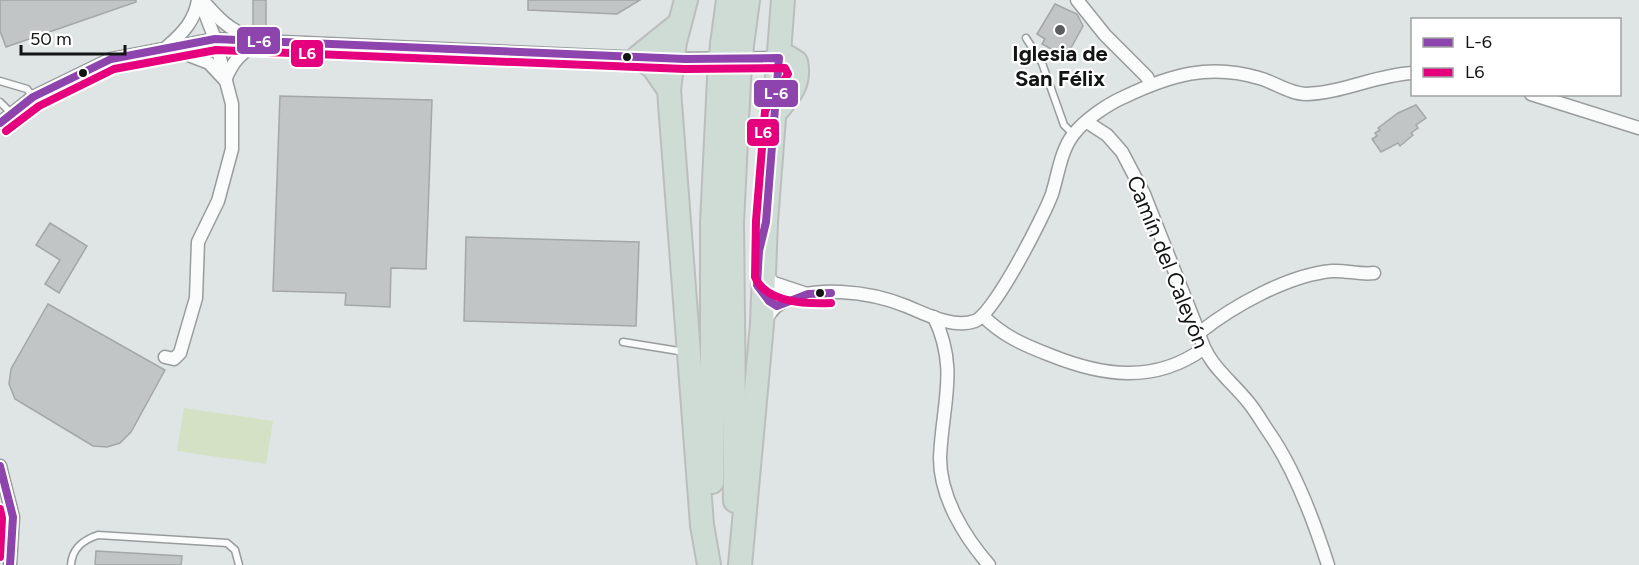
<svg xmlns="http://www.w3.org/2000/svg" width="1639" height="565" viewBox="0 0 1639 565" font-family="Figtree,sans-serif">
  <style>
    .green { fill: #d5e1c5 }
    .building { fill: #c1c5c5; stroke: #a4a7a8; stroke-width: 1.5 }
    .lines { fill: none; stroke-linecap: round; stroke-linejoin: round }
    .lane-casing { stroke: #989c9c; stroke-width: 9 }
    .street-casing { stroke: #989c9c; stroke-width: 15 }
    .highway-casing { stroke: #bbbebd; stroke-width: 26 }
    .lane { stroke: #fafbfb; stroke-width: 6 }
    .street { stroke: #fafbfb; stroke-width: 12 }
    .highway { stroke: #cfdcd5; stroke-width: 22 }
    .highway-bridge-casing { stroke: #bbbebd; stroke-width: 26; stroke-linecap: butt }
    .highway-bridge { stroke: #cfdcd5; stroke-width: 22 }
    .bus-1-casing { stroke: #fff; stroke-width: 12 }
    .bus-2-casing { stroke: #fff; stroke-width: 12 }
    .bus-1 { stroke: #8e44ad; stroke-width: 8 }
    .bus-2 { stroke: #e5007d; stroke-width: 8 }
    .poi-dot { fill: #5a5d5d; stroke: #fff; stroke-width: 2 }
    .bus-dot { fill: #121514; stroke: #fff; stroke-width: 2 }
    .labels { text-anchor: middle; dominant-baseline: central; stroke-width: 4.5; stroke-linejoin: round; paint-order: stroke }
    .poi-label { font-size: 22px; font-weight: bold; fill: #121514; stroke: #fff }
    .street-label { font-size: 22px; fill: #121514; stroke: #fff }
    .line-badge { stroke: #fff; stroke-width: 2 }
    .badge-label { font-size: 16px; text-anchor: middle; font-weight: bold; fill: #fff }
  </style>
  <rect width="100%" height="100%" fill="#dfe4e4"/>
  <!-- green -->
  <path class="green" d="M184 408 273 421 266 464 177 451Z"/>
  <!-- building -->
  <g class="building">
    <path d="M0 0H136V2L6 47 0 31Z"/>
    <path d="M253 0H266V28L253 27Z"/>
    <path d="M528 0H640L617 14 528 10Z"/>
    <path d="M1055 4 1077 14 1083 26 1066 57 1042 44 1045 39 1037 34Z"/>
    <path d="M280 96 432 100 426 269 391 268 390 307 345 305 346 293 273 291Z"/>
    <path d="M1416 105 1426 118 1416 125 1418 128 1411 133 1413 135 1400 146 1398 143 1381 152 1372 139 1377 136 1375 133 1380 130 1378 128 1398 113Z"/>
    <path d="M50 223 87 246 59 293 45 284 60 260 36 245Z"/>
    <path d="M466 237 639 242 636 326 464 321Z"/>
    <path d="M48 304 165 370 131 432 120 443 107 447 93 446 15 399 9 384 11 369Z"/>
    <path d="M96 551 182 556 181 565H95Z"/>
  </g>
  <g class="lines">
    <!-- lane casing -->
    <g class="lane-casing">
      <g id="lane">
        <path d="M1026 38 1042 63 1064 125 1073 134"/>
        <path d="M0 81 27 89 33 97"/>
        <path d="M0 102 11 113"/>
        <path d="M623 342 685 352"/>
        <path d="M71 565C72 548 83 540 98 535L227 543 235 550 239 565"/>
      </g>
    </g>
    <!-- street casing -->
    <g class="street-casing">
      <g id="street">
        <path d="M1077 0 1105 35 1147 77 1151 85"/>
        <path d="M203 1C218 18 229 30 250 37"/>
        <path d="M168 46C183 33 195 20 198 0"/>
        <path d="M173 49 209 63 224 79"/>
        <path d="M669 59 779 58"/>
        <path d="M225 80C233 61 241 52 259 43"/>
        <path d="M1531 94 1639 128"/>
        <path d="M1087 122 1107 135 1122 152 1144 194 1199 333C1207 365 1230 379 1249 403 1257 413 1263 424 1270 434 1296 472 1314 521 1328 565"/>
        <path d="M0 123 33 97 111 59 215 39 643 58"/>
        <path d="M765 275 774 283 807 294"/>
        <path d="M983 316C1003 336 1024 345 1050 355 1102 376 1154 384 1203 349"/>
        <path d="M934 317C959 369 942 404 940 458 940 497 964 536 989 565"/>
        <path d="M763 322C768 317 772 309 778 305 810 283 872 292 906 306 926 314 953 329 975 321 994 314 1044 216 1052 194 1058 175 1061 150 1073 135 1084 120 1108 104 1124 97 1170 75 1210 63 1259 78 1274 82 1290 94 1306 94 1342 93 1376 75 1412 73"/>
        <path d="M1199 333C1233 306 1288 275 1332 271 1346 270 1360 275 1374 273"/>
        <path d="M165 357 174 359 180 353 196 298 198 242 218 201 232 149V104L215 39 200 0"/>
        <path d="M0 466 13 517 10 565"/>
      </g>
    </g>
    <!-- highway casing -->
    <g class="highway-casing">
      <g id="highway">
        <path d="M686 0 675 42 669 90 702 525 709 565"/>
        <path d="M722 44 728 0"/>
        <path d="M742 45 748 0"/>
        <path d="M669 90 653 67 638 57 679 24"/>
        <path d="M775 113C789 96 801 84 796 62L788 57 779 58"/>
        <path d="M712 482V223L719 79"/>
        <path d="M735 501 732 223 739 80"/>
        <path d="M740 565 762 324 766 222 783 0"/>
      </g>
    </g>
    <!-- lane -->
    <use href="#lane" class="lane"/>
    <!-- street -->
    <use href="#street" class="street"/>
    <!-- highway -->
    <use href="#highway" class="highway"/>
    <!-- highway-bridge casing -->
    <g class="highway-bridge-casing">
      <g id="highway-bridge">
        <path d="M719 79 722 44"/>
        <path d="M739 80 742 45"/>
      </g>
    </g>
    <!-- highway-bridge -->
    <use href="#highway-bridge" class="highway-bridge"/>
    <!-- bus-1 casing -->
    <g class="bus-1-casing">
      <g id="bus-1">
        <path d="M0 123 33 97 111 59 215 39 685 59 779 58 766 222 759 251 757 285 769 301 777 306 808 294 831 293"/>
        <path d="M0 466 13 517 10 565"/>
      </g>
    </g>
    <!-- bus-2 casing -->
    <g class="bus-2-casing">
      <g id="bus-2">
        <path d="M6 131 39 106 114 69 216 50 685 69 785 68 788 74 765 111 756 221 755 277C766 303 807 304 831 303"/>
        <path d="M0 509 2 518 0 557"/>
      </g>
    </g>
    <!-- bus-1 -->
    <use href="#bus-1" class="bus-1"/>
    <!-- bus-2 -->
    <use href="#bus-2" class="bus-2"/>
  </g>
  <!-- markers -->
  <circle class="poi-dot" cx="1060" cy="30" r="6"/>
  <g class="bus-dot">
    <circle cx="627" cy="57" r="5"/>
    <circle cx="83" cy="73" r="5"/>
    <circle cx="820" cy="293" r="5"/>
  </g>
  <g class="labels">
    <!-- poi labels -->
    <g class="poi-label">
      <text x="1060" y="53">Iglesia de<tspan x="1060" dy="25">San Félix</tspan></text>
    </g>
    <!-- street labels -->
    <g class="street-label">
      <text transform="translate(1168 262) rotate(68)">Camín del Caleyón</text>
    </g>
  </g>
  <g class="line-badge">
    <rect x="236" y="26" width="45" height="29" rx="6" fill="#8e44ad"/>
    <rect x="290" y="39" width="34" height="29" rx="6" fill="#e5007d"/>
    <rect x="753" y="79" width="46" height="29" rx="6" fill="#8e44ad"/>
    <rect x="746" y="118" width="34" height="29" rx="6" fill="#e5007d"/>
  </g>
  <g class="badge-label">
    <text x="259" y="47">L-6</text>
    <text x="307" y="59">L6</text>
    <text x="776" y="99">L-6</text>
    <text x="763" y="138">L6</text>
  </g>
  <!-- legend -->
  <rect x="1411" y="18" width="210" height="78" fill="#ffffff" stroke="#a0a1a1" stroke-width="1.5"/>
  <rect x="1423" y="38" width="30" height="9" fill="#8e44ad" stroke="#a0a1a1" stroke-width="1.5"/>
  <text x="1465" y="48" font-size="18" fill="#121514">L-6</text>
  <rect x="1423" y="68" width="30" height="9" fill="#e5007d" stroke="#a0a1a1" stroke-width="1.5"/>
  <text x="1465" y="78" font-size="18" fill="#121514">L6</text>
  <!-- scale -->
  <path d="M21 45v9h104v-9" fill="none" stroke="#121514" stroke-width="3"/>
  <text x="30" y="45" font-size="18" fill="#121514" stroke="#ffffff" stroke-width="4.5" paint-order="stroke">50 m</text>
</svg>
